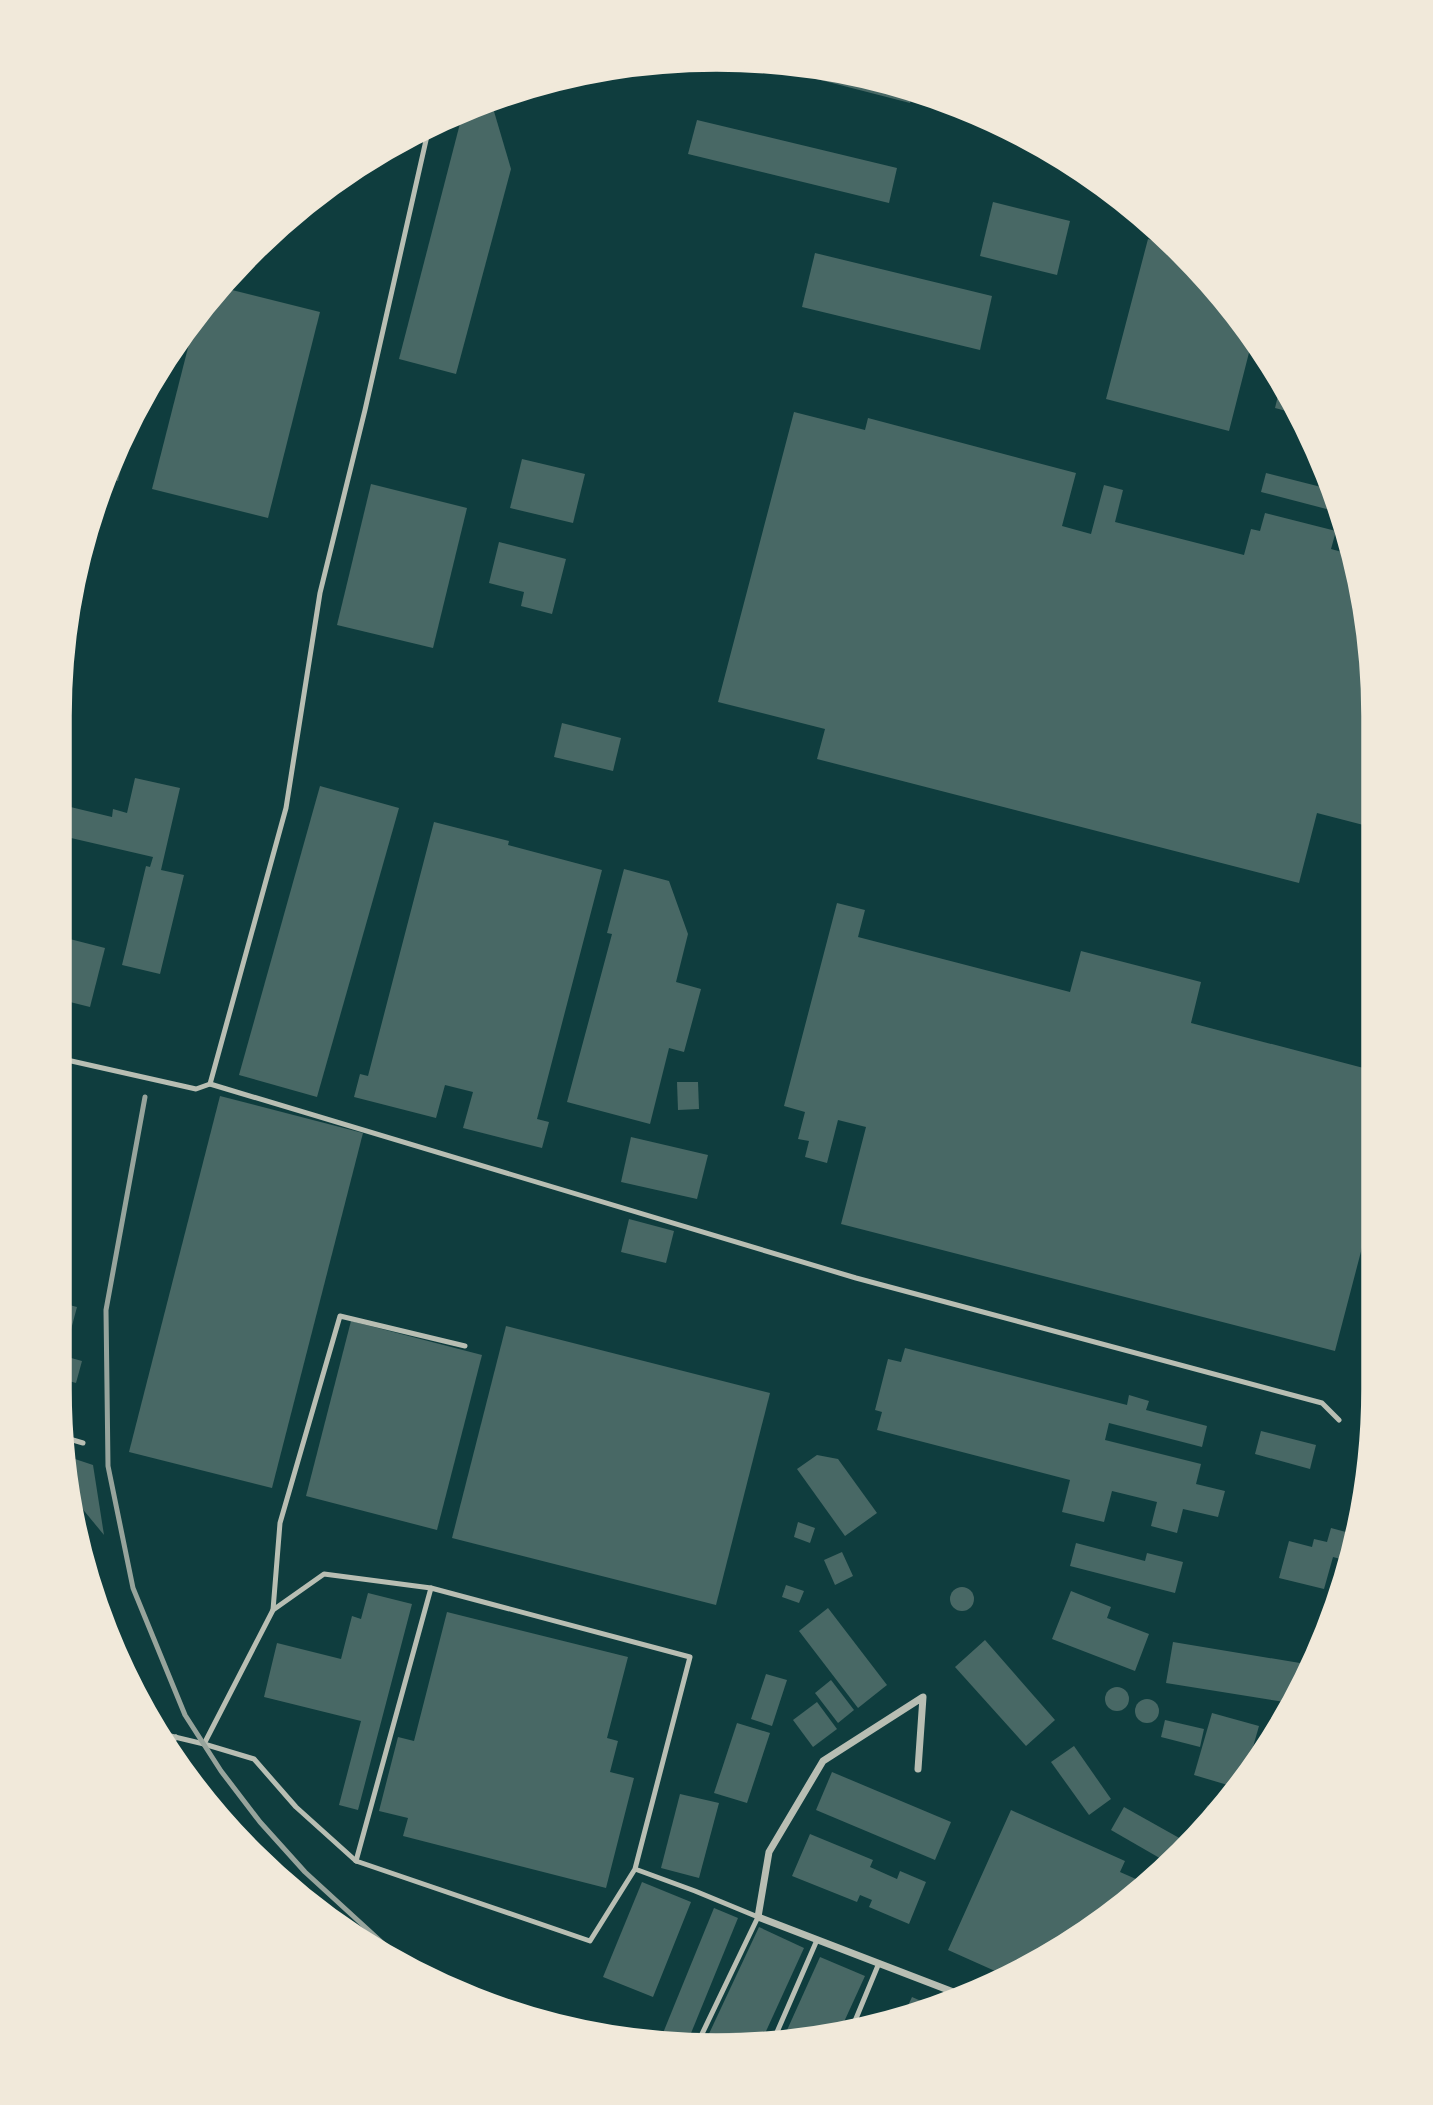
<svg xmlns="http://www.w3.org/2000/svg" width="1433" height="2105" viewBox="0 0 1433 2105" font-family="'PT Sans Narrow',sans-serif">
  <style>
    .building { fill: #486865 }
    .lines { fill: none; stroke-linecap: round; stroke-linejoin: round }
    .service { stroke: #b8beb3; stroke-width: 5 }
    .minor { stroke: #b8beb3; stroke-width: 7 }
    .rail { stroke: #97a49c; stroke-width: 5 }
    .rim { fill: none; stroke: #f1e9da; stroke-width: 3.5 }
  </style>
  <rect width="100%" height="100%" fill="#0f3d3e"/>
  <!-- building -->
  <g class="building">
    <path d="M742 60 845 70 913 91 910 103Z"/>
    <path d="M467 107 493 108 511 169 456 374 399 359 464 108Z"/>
    <path d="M697 120 897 168 889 203 688 154Z"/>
    <path d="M993 202 1070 221 1057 275 980 256Z"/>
    <path d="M1167 238 1182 250 1253 337 1229 431 1106 399 1148 239 1165 244Z"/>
    <path d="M815 253 992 296 980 350 802 307Z"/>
    <path d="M224 288 320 312 268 518 152 489 192 332Z"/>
    <path d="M1281 383 1298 414 1275 408Z"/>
    <path d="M794 412 865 430 868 418 1076 473 1062 526 1091 534 1104 485 1123 490 1115 522 1244 555 1251 529 1260 531 1265 513 1336 531 1331 549 1353 555 1363 588 1375 716V828L1317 813 1299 883 817 759 825 729 718 702Z"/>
    <path d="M134 413 118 481 108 478 126 425Z"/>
    <path d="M522 459 585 474 573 523 510 508Z"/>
    <path d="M1266 473 1333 490 1338 512 1261 492Z"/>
    <path d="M371 484 467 508 433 648 337 625Z"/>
    <path d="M499 542 566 559 552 614 521 606 524 592 489 583Z"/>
    <path d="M562 723 621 738 613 771 554 757Z"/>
    <path d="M135 778 180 788 161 870 184 875 160 974 122 965 146 866 150 867 153 857 58 835V804L112 817 113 809 127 813Z"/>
    <path d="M320 786 399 808 317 1097 239 1075Z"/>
    <path d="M434 822 509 841 508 845 602 870 537 1119 549 1122 542 1148 463 1128 473 1092 445 1085 436 1118 354 1097 360 1074 368 1076Z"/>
    <path d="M624 869 669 881 688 934 676 982 701 989 684 1052 669 1048 650 1124 567 1102 612 934 607 933Z"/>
    <path d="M837 903 865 910 858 937 1070 992 1081 951 1201 982 1191 1023 1375 1071V1198L1335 1351 841 1224 866 1127 838 1120 827 1163 805 1157 809 1141 798 1139 805 1112 784 1106Z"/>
    <path d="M58 936 105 948 90 1007 58 999Z"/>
    <path d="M677 1082H698L699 1109 678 1110Z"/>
    <path d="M220 1096 363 1133 272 1488 129 1452Z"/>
    <path d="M631 1137 708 1155 697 1199 621 1182Z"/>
    <path d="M629 1219 674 1231 666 1263 621 1252Z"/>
    <path d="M58 1302 77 1307 64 1356 82 1361 76 1383 58 1378Z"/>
    <path d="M351 1321 482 1355 437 1530 306 1496Z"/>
    <path d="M506 1326 770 1393 716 1605 452 1538Z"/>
    <path d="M905 1348 1127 1405 1129 1395 1149 1401 1146 1410 1207 1426 1202 1447 1109 1423 1105 1440 1201 1464 1196 1484 1225 1491 1218 1517 1183 1509 1177 1533 1151 1526 1157 1502 1112 1491 1104 1522 1062 1512 1070 1480 877 1430 882 1412 875 1410 888 1359 901 1362Z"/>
    <path d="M1261 1431 1316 1445 1310 1469 1255 1454Z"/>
    <path d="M817 1455 838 1459 877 1513 845 1536 797 1469Z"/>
    <path d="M69 1457 93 1465 104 1535 76 1501Z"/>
    <path d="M798 1522 815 1528 810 1543 794 1537Z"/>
    <path d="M1331 1528 1357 1535 1348 1561 1333 1557 1324 1589 1279 1578 1289 1541 1312 1547 1314 1539 1327 1542Z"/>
    <path d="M1076 1543 1145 1561 1147 1553 1183 1562 1175 1593 1070 1566Z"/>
    <path d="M842 1552 853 1576 835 1585 824 1560Z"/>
    <path d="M786 1585 804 1591 799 1603 782 1597Z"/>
    <circle cx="962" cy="1599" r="12"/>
    <path d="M1071 1591 1111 1607 1107 1618 1149 1634 1135 1671 1052 1639Z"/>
    <path d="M368 1593 412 1604 358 1810 339 1805 361 1721 264 1697 277 1643 341 1659 352 1616 361 1619Z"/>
    <path d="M828 1608 887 1685 858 1708 799 1631Z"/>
    <path d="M447 1612 628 1657 607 1738 618 1741 610 1772 634 1778 606 1888 403 1836 408 1818 379 1811 398 1737 414 1741Z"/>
    <path d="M985 1640 1055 1720 1026 1746 955 1667Z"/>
    <path d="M1173 1642 1312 1665 1307 1680 1291 1703 1166 1683Z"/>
    <path d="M766 1674 787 1680 772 1726 751 1719Z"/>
    <path d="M831 1680 854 1710 838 1723 815 1693Z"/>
    <circle cx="1117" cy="1699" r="12"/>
    <circle cx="1147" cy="1711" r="12"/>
    <path d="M817 1702 837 1729 813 1747 793 1720Z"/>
    <path d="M1212 1713 1259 1726 1249 1761 1231 1786 1194 1775Z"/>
    <path d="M1165 1720 1204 1729 1200 1747 1161 1737Z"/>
    <path d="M737 1723 770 1733 747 1803 714 1793Z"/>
    <path d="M1074 1746 1111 1799 1089 1815 1051 1762Z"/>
    <path d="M832 1772 951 1822 935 1860 816 1810Z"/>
    <path d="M680 1794 719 1803 699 1878 661 1868Z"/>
    <path d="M1208 1805 1215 1809 1197 1833 1192 1830Z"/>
    <path d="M1124 1807 1190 1844 1183 1854 1170 1864 1111 1830Z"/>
    <path d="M1011 1810 1125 1861 1120 1872 1145 1883 1046 1959 1004 1975 948 1950Z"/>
    <path d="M810 1834 873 1860 870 1867 897 1879 900 1871 926 1882 909 1924 869 1907 872 1900 860 1895 857 1902 792 1876Z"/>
    <path d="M642 1882 691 1902 653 1997 603 1977Z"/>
    <path d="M714 1908 738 1918 687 2043 663 2033Z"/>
    <path d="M759 1927 804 1948 762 2040 719 2043 707 2038Z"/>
    <path d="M820 1957 865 1976 838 2035 783 2039Z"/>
    <path d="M912 1997 928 2004 905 2012Z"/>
  </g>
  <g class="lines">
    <!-- service -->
    <g class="service">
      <path d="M429 127 365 410 320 593 286 808 210 1084 856 1278 1322 1403 1339 1420"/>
      <path d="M58 1058 196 1089 210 1084"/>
      <path d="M66 1438 83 1443"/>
      <path d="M273 1610 280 1523 340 1316 465 1346"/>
      <path d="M158 1733 204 1744 273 1610 324 1574 431 1588"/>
      <path d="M204 1744 254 1759 296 1807 356 1861"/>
      <path d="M166 1750 176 1737"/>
      <path d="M635 1869 590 1941 356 1861 431 1588 690 1657 635 1869 695 1891 758 1917 701 2036"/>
      <path d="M850 2033 879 1963"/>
      <path d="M774 2039 817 1940"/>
    </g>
    <!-- minor -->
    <path class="minor" d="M918 1769 923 1697 823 1761 769 1852 758 1917 956 1993"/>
    <!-- rail -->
    <path class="rail" d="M145 1097 106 1310 108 1466 133 1588 185 1715 221 1771 260 1822 305 1872 388 1948 425 1972 475 2000"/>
  </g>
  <!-- crop -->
  <path d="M0 0H1433V2105H0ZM716 70H717A646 646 0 0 1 1363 716V1389A646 646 0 0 1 717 2035H716A646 646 0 0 1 70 1389V716A646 646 0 0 1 716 70Z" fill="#f1e9da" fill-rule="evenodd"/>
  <path class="rim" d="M716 70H717A646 646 0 0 1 1363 716V1389A646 646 0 0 1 717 2035H716A646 646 0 0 1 70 1389V716A646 646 0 0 1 716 70Z"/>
</svg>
